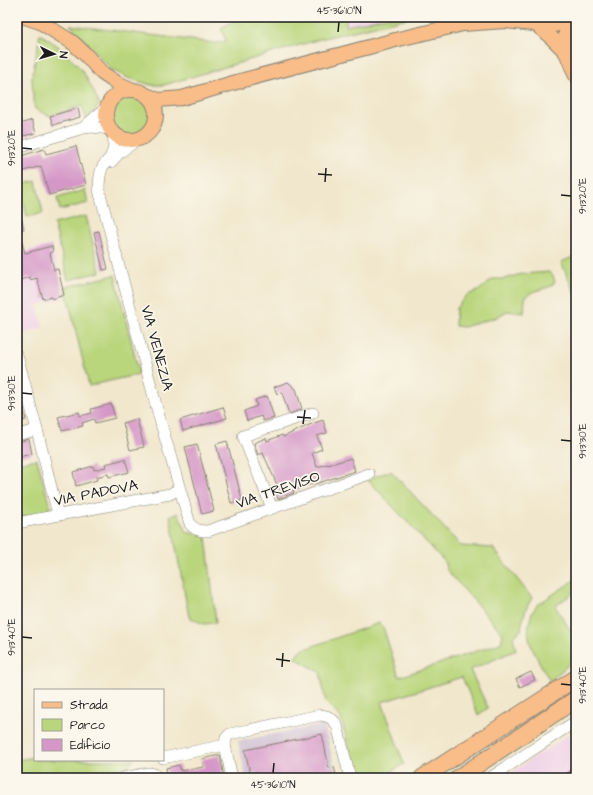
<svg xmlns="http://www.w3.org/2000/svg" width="593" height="795" viewBox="0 0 593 795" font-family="'Architects Daughter',sans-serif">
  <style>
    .built { fill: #efd0e7 }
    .industrial { fill: #cdbed3 }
    .green { fill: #b9d67c; stroke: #6a794c }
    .building { fill: #d597c8 }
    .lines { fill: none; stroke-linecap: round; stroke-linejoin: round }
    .minor-casing { stroke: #868274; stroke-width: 12 }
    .major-casing { stroke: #868274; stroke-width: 16 }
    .highway-casing { stroke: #868274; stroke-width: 18 }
    .minor { stroke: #fff; stroke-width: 11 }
    .major { stroke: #f8bd89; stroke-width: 14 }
    .highway { stroke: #f8bd89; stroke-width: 16 }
    .ticks { fill: none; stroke: #1c1c1c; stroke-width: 1.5 }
    .labels { text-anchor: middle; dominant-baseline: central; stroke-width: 3.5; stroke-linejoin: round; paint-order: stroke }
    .street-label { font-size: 15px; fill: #1c1c1c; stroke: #fbf7ec }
    .neatline { fill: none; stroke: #1c1c1c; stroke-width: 1.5 }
    .ticks-label { font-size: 10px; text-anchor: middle; fill: #1c1c1c }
  </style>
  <rect width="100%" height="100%" fill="#fbf7ec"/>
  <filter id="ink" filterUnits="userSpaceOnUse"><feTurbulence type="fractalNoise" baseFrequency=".025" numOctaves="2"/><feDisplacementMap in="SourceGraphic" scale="8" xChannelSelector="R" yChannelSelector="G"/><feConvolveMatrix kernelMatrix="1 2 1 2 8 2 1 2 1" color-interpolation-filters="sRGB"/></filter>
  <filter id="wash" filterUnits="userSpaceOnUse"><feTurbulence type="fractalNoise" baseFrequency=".012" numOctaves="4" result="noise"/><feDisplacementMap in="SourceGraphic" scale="16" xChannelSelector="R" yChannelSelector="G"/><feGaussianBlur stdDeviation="0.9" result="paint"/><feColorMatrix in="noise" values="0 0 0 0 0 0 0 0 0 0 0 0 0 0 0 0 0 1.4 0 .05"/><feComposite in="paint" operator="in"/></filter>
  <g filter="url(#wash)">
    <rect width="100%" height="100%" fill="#f1e7cc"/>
    <!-- built -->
    <g class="built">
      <path d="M346 17H386L346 26Z"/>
      <path d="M51 245 65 298 37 305 43 328 21 334 17 320V253Z"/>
      <path d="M576 730V778H503Z"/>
    </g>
    <!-- industrial -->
    <path class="industrial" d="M324 724 337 778H246L238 741Z"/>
    <!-- green -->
    <g class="green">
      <path d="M233 17H276L284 22 309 17H346V26L386 17H412L320 39 164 85H151L128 78 112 70 70 25 215 43 226 41 221 28 234 21Z"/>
      <path d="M40 34 58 46 82 70 93 90 99 103V105L87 121 82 106 50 116 35 109 33 98 32 77Z"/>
      <circle cx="131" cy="115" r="22"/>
      <path d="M36 181 43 213 27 217 20 185Z"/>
      <path d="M85 190 88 203 60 210 57 198Z"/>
      <path d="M86 216 100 272 68 280 54 224Z"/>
      <path d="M576 256V296L561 262Z"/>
      <path d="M549 272 553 276 555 282 549 287 532 292 525 298 524 313 507 311 497 317 464 327 455 326 456 308 467 295 478 291 493 279H505L521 274Z"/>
      <path d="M115 275 139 374 89 386 65 287Z"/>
      <path d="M37 459 50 507 46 513 17 518V463Z"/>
      <path d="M391 471 461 546 493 548 532 598C525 609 523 617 521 630L513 637 516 650 470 670 488 708 478 715 462 677 382 702 404 764 381 778H357L341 718 326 703 320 672 295 658 299 651 379 623 383 627 399 677 501 643 503 634 446 569 445 562 367 479Z"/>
      <path d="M178 513 187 532 206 536 216 623 203 624 189 617 170 516Z"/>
      <path d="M576 579V591L555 606 576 639V658L550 681C544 670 531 650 529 638 527 627 530 614 537 605Z"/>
      <path d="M35 757V760H134L129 766 70 778H17V760Z"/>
    </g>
    <g id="blocks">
      <!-- building -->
      <g class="building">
        <path d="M78 108 80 117 53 125 50 116Z"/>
        <path d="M32 120 36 133 19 137 17 129V125Z"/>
        <path d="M76 146 86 185 49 195 41 166 17 173V157L44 149 46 154Z"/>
        <path d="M17 209H19L24 229 17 231Z"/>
        <path d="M99 231 108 269 103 270 94 232Z"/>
        <path d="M17 232H19L25 253 52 246 53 252 50 253 54 270 58 269 64 295 52 299V297L43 299 37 278 30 280V277L17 281Z"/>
        <path d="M288 382 296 389 302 409 289 414 282 393 277 394 274 387Z"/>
        <path d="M267 396 274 418 263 421 261 416 247 421 244 411 257 406 255 400Z"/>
        <path d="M111 404 115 418 95 423 94 419 82 423 83 426 62 431 58 417 79 412 80 416 92 413 91 409Z"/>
        <path d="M23 406 26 420 17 422V407Z"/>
        <path d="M223 407 227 418 183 431 180 420Z"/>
        <path d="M137 419 144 447 130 450 123 423Z"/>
        <path d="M323 420 327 433 317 436 322 449 312 453 317 467 328 464V465L351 458 355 471 312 485 311 484 293 491 294 493 278 499 274 488 278 487 263 453 258 455 254 443 266 438 267 441 282 435 283 437 309 425Z"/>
        <path d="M29 439 32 454 18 457 17 442Z"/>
        <path d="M227 441 242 500 231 503 216 444Z"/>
        <path d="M197 444 214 511 202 514 185 447Z"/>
        <path d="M125 459 129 472 109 477 108 474 96 477 97 480 76 486 73 472 93 466 94 470 106 467 105 464Z"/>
        <path d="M531 672 535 680 520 687 516 679Z"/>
        <path d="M322 734 329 768 334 767 337 778H258L257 772 250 773 245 750Z"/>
        <path d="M220 755 224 778H211V774L199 775 200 778H168L166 768 179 765 181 771 204 767 202 759Z"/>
        <path d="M576 767V778H560Z"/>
      </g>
    </g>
  </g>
  <g filter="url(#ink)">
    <use href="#blocks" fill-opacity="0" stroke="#868274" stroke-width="1"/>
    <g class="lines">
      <!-- minor casing -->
      <g class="minor-casing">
        <g id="minor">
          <path d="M83 128 107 107"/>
          <path d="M113 132C114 141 115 150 110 158 107 161 104 164 102 168 99 176 99 182 99 190L160 420 190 524C195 530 200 531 208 531L369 474"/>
          <path d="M17 148 83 128 92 127 110 129"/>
          <path d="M111 162 119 153 137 140"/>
          <path d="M17 355 37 430 58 515"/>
          <path d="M17 435 37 430"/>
          <path d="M272 508 243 436 313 413"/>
          <path d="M17 523 170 494 179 489"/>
          <path d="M163 758 225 745"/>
          <path d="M123 778 149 773 154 774 157 778"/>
          <path d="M232 778 225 745 226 738 230 734 320 715C329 716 332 718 337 725L350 778"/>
          <path d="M490 778 576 721"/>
        </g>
      </g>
      <!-- major casing -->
      <g class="major-casing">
        <g id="major">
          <path d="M25 17 40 22 72 42 85 54 102 73 117 83 131 89"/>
          <path d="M566 17V52"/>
          <path d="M535 24C547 30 557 26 566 17"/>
          <path d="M538 26 553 39 566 52 576 76"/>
          <circle cx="131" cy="115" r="25"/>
          <path d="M149 96 158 100 182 98 240 81 403 38 463 24 505 21 534 24"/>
        </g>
      </g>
      <!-- highway casing -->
      <g class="highway-casing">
        <g id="highway">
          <path d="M422 778 576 678"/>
          <path d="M458 778 576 699"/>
        </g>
      </g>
      <!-- minor -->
      <use href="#minor" class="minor"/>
      <!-- major -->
      <use href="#major" class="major"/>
      <!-- highway -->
      <use href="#highway" class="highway"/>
    </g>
  </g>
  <!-- ticks -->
  <path class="ticks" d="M338 32 339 22M22 148 32 149M318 174 332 175M325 182 326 168M561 195 571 196M22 393 32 394M297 417 311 418M303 424 305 410M561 440 571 441M22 637 32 638M276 659 290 661M282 667 283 653M561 684 571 685M273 773 274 763"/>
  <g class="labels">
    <!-- street labels -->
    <g class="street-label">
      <text transform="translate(157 348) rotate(75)">VIA VENEZIA</text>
      <text transform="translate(278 490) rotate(-19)">VIA TREVISO</text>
      <text transform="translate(96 493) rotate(-11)">VIA PADOVA</text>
    </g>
  </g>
  <!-- margin -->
  <rect width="593" height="795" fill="none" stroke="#fbf7ec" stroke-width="44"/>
  <!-- legend -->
  <rect x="34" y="689" width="130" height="72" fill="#fbf7ec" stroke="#a29f99"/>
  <rect x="42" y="702" width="20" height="6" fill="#f8bd89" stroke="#a29f99"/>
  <text x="70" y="709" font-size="12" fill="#1c1c1c">Strada</text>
  <rect x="42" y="719" width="20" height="12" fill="#b9d67c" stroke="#a29f99"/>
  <text x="70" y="729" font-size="12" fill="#1c1c1c">Parco</text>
  <rect x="42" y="739" width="20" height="12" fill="#d597c8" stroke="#a29f99"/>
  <text x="70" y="749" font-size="12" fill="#1c1c1c">Edificio</text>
  <!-- north arrow -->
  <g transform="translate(54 54) rotate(95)" stroke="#fbf7ec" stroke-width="3" paint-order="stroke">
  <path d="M0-3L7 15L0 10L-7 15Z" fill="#1c1c1c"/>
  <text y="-6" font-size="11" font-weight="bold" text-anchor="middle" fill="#1c1c1c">N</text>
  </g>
  <rect x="22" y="22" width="549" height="751" class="neatline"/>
  <g class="ticks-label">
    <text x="339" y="14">45°36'10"N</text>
    <text transform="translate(11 148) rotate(-90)" y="4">9°13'20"E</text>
    <text transform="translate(582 196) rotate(-90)" y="4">9°13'20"E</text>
    <text transform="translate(11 393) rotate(-90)" y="4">9°13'30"E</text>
    <text transform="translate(582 441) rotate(-90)" y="4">9°13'30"E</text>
    <text transform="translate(11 637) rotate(-90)" y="4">9°13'40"E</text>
    <text transform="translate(582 685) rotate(-90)" y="4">9°13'40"E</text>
    <text x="273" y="788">45°36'10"N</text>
  </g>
</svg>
